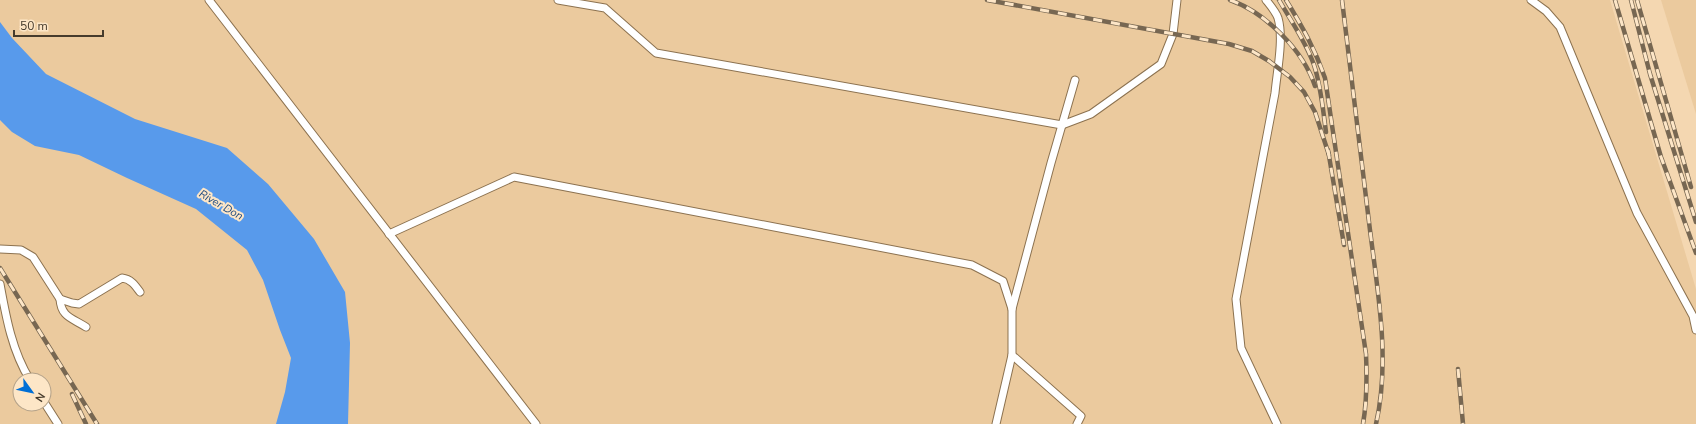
<svg xmlns="http://www.w3.org/2000/svg" width="1696" height="424" viewBox="0 0 1696 424" font-family="'Nunito Sans',sans-serif">
  <style>
    .built { fill: #ebca9e; fill-rule: evenodd }
    .water { fill: #589aeb }
    .lines { fill: none; stroke-linecap: round; stroke-linejoin: round }
    .service-casing { stroke: #8c7250; stroke-width: 9 }
    .service { stroke: #fff; stroke-width: 7 }
    .rail-casing { stroke: #776752; stroke-width: 4.5 }
    .rail { stroke: #fde6c7; stroke-width: 3; stroke-dasharray: 9; stroke-linecap: butt }
    .labels { text-anchor: middle; dominant-baseline: central; stroke-width: 4; stroke-linejoin: round; paint-order: stroke }
    .water-label { font-size: 11px; font-style: italic; fill: #1d497e; stroke: #fde6c7 }
  </style>
  <rect width="100%" height="100%" fill="#f4d7b1"/>
  <!-- built -->
  <g class="built">
    <path d="M0 0H1610L1696 289V424H0ZM20 380H44V404H20Z"/>
    <path d="M1661 0H1696V114Z"/>
  </g>
  <!-- water -->
  <path class="water" d="M0 22 12 38 46 74 135 119 227 148 268 184 314 239 345 292 350 343 348 424H276L285 392 291 358 280 330 263 280 247 250 196 209 127 178 79 155 35 146 12 132 0 120Z"/>
  <g class="lines">
    <!-- service casing -->
    <g class="service-casing">
      <g id="service">
        <path d="M209 0 536 424"/>
        <path d="M558 0 605 8 656 53 1062 125 1091 114 1161 64 1173 34 1177 0"/>
        <path d="M1266 0C1270 5 1276 12 1278 18 1284 39 1277 71 1275 93L1236 299 1241 348 1277 424"/>
        <path d="M1531 0 1546 11 1560 27 1637 213 1693 316 1696 330"/>
        <path d="M1075 80 1051 163 1012 309V355L1081 416 1077 424"/>
        <path d="M389 234 514 177 972 265 1003 281 1012 309"/>
        <path d="M0 249 21 250 33 257 60 299 72 303 79 304 122 278C131 279 135 285 140 292"/>
        <path d="M0 284C6 317 12 351 30 380"/>
        <path d="M60 299C61 317 72 318 86 327"/>
        <path d="M44 402 58 424"/>
        <path d="M996 424 1012 355"/>
      </g>
    </g>
    <!-- service -->
    <use href="#service" class="service"/>
    <!-- rail casing -->
    <g class="rail-casing">
      <g id="rail">
        <path d="M987 0 1229 44 1252 51 1269 61 1290 77 1304 92 1315 112 1329 155"/>
        <path d="M1230 0C1265 12 1303 50 1315 86"/>
        <path d="M1279 0C1291 21 1306 42 1314 65 1321 86 1323 110 1326 132"/>
        <path d="M1286 0C1302 26 1315 49 1325 78L1366 354C1367 378 1367 401 1363 424"/>
        <path d="M1342 0C1351 74 1360 148 1369 222 1377 289 1391 358 1376 424"/>
        <path d="M1615 0 1661 157 1696 253"/>
        <path d="M1631 0 1650 74 1696 222"/>
        <path d="M1637 0 1691 187"/>
        <path d="M1328 150 1344 245"/>
        <path d="M0 268 97 424"/>
        <path d="M1458 369 1463 424"/>
        <path d="M72 394 86 424"/>
      </g>
    </g>
    <!-- rail -->
    <use href="#rail" class="rail"/>
  </g>
  <g class="labels">
    <!-- water labels -->
    <g class="water-label">
      <text transform="translate(221 205) rotate(30)">River Don</text>
    </g>
  </g>
  <!-- north arrow -->
  <g transform="translate(32 392) rotate(123)"><circle r="19" fill="#fde6c7" stroke="#b4a289"/>
  <path d="M0-3L7 15L0 10L-7 15Z" fill="#006fd6"/>
  <text y="-6" font-size="11" font-weight="bold" text-anchor="middle" fill="#463b2c">N</text>
  </g>
  <!-- scale -->
  <path d="M14 30v6h89v-6" fill="none" stroke="#463b2c" stroke-width="2"/>
  <text x="20" y="30" font-size="12" fill="#463b2c" stroke="#fde6c7" stroke-width="3" paint-order="stroke">50 m</text>
</svg>
